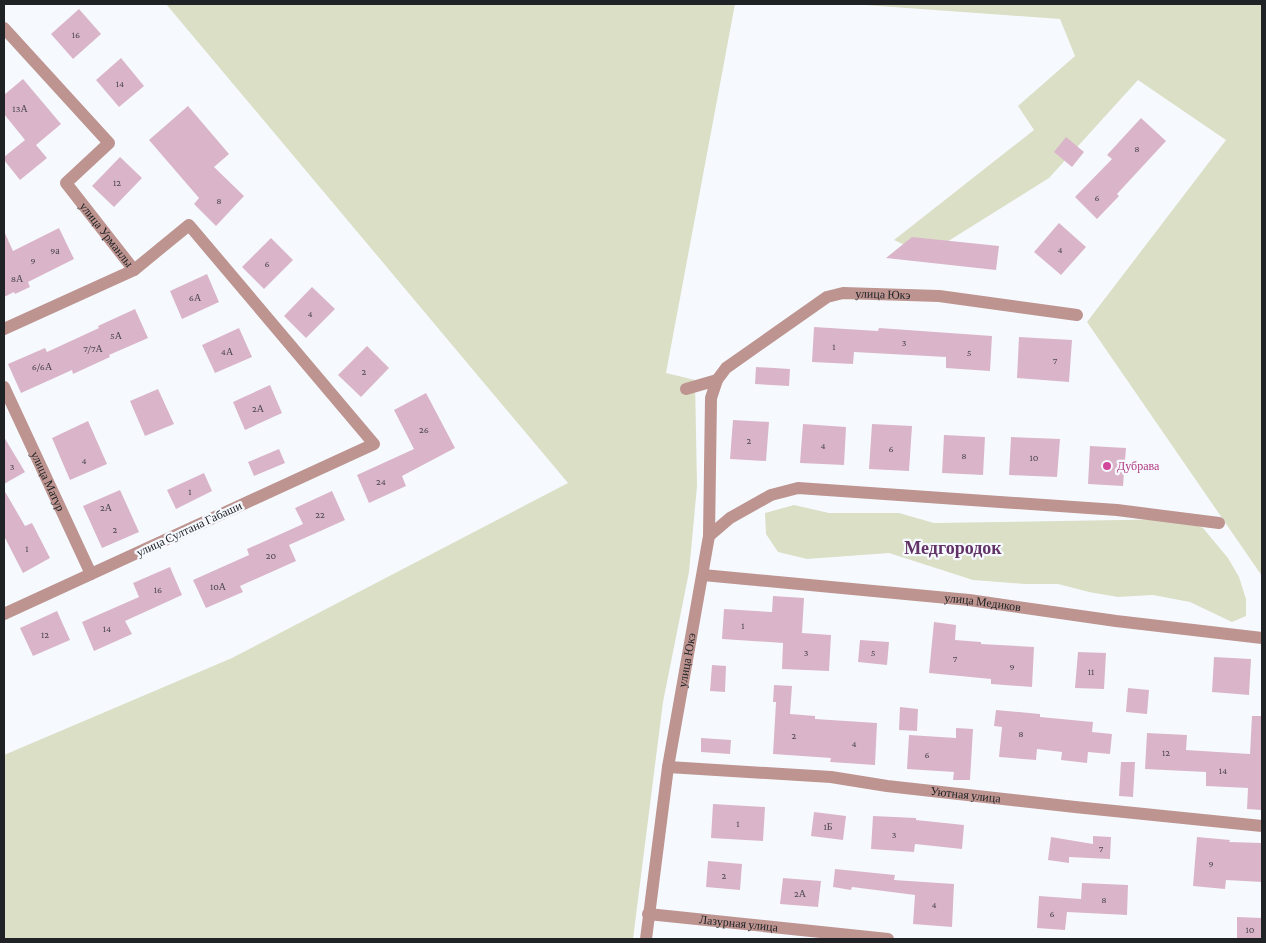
<svg xmlns="http://www.w3.org/2000/svg" width="1266" height="943" viewBox="0 0 1266 943" font-family="'Crimson Pro',serif">
  <style>
    .green { fill: #dadfc6 }
    .building { fill: #dab5ca }
    .lines { fill: none; stroke-linecap: round; stroke-linejoin: round }
    .minor { stroke: #bd9490; stroke-width: 12 }
    .hotel-dot { fill: #d1479c; stroke: #f6faff; stroke-width: 2 }
    .labels { text-anchor: middle; dominant-baseline: central; stroke-width: 4.5; stroke-linejoin: round; paint-order: stroke }
    .number-label { font-size: 10px; fill: #4e484f }
    .street-label { font-size: 12px; fill: #202326; stroke: #f6faff }
    .hotel-label { font-size: 12px; fill: #b23c85; stroke: #f6faff; text-anchor: start }
    .district-label { font-size: 18px; font-weight: bold; fill: #623366; stroke: #f6faff }
  </style>
  <rect width="100%" height="100%" fill="#f6faff"/>
  <!-- green -->
  <g class="green">
    <path d="M166 4H735L666 373 695 380 697 486 689 572 663 702 633 939H4V755L232 658 568 483Z"/>
    <path d="M851 4H1262V576L1087 322 1226 140 1138 80 1049 178 926 255 894 240 1034 130 1018 106 1075 56 1060 19Z"/>
    <path d="M794 505 829 513H899L934 523 1180 519 1203 528 1228 558 1239 577 1246 599V616L1232 622 1190 602 1153 595 1118 597 1089 592 1058 584H1024L973 580 889 553 807 559 778 552 766 534 765 513Z"/>
  </g>
  <!-- building -->
  <g class="building">
    <path d="M79 9 101 34 73 59 51 34Z"/>
    <path d="M121 58 144 86 119 107 96 80Z"/>
    <path d="M23 79 61 124 36 145 47 158 20 180 4 160V157L25 140 4 114V95Z"/>
    <path d="M188 106 229 154 214 167 244 196 216 226 194 204 199 198 149 140Z"/>
    <path d="M1141 118 1166 141 1117 194 1119 196 1097 219 1075 197 1112 159 1107 155Z"/>
    <path d="M1066 137 1084 152 1072 167 1054 152Z"/>
    <path d="M120 157 142 178 114 207 92 186Z"/>
    <path d="M1059 223 1086 247 1061 275 1034 252Z"/>
    <path d="M59 228 74 259 28 282 30 287 15 294 14 292 4 297V231L13 251Z"/>
    <path d="M912 237 999 246 996 270 886 258Z"/>
    <path d="M271 238 293 260 264 289 242 267Z"/>
    <path d="M207 274 219 302 182 319 170 291Z"/>
    <path d="M312 287 335 309 306 338 284 316Z"/>
    <path d="M135 309 148 338 109 355 110 357 73 374 72 370 21 393 8 364 45 348 47 352 99 328 98 326Z"/>
    <path d="M814 327 878 331 879 328 992 336 990 371 946 368V357L854 352 853 364 812 362Z"/>
    <path d="M239 328 252 357 215 373 202 345Z"/>
    <path d="M1019 337 1072 340 1069 382 1017 378Z"/>
    <path d="M367 346 389 368 361 397 338 375Z"/>
    <path d="M756 367 790 369 789 386 755 384Z"/>
    <path d="M270 385 282 413 245 430 233 402Z"/>
    <path d="M158 389 174 424 145 436 130 401Z"/>
    <path d="M426 393 455 448 402 476 406 486 369 503 357 475 414 449 394 410Z"/>
    <path d="M733 420 769 422 766 461 730 459Z"/>
    <path d="M88 421 107 464 70 480 52 438Z"/>
    <path d="M803 424 846 427 844 465 800 463Z"/>
    <path d="M872 424 912 426 909 471 869 469Z"/>
    <path d="M944 435 985 437 983 475 942 473Z"/>
    <path d="M4 437 25 472 4 484Z"/>
    <path d="M1011 437 1060 439 1057 477 1009 475Z"/>
    <path d="M1090 446 1126 448 1123 486 1088 484Z"/>
    <path d="M279 449 285 463 254 476 248 462Z"/>
    <path d="M204 473 212 491 176 509 167 490Z"/>
    <path d="M4 490 25 526 32 523 50 558 23 573 4 536Z"/>
    <path d="M120 490 139 532 102 548 83 506Z"/>
    <path d="M332 491 345 520 289 545 296 561 240 586 243 592 206 608 193 580 249 555 247 549 303 524 295 508Z"/>
    <path d="M170 567 182 595 125 621 132 634 94 651 82 622 139 597 133 583Z"/>
    <path d="M773 596 804 598 802 633 831 635 829 671 782 669 783 643 722 639 724 609 772 612Z"/>
    <path d="M57 611 70 640 33 656 20 628Z"/>
    <path d="M934 622 956 625 955 640 981 642V644L1034 647 1032 687 991 684V679L929 673Z"/>
    <path d="M860 640 889 642 887 665 858 662Z"/>
    <path d="M1078 652 1106 653 1104 689 1075 688Z"/>
    <path d="M1214 657 1251 659 1249 695 1212 692Z"/>
    <path d="M712 665 726 666 725 692 710 691Z"/>
    <path d="M774 685 792 686 790 714 815 716V719L877 723 875 765 830 762 831 758 773 754 776 702H773Z"/>
    <path d="M1128 688 1149 690 1147 714 1126 712Z"/>
    <path d="M900 707 918 709 917 731 899 730Z"/>
    <path d="M996 710 1040 714V717L1093 722 1092 732 1112 734 1110 754 1088 752 1087 763 1061 760 1062 752 1037 749 1036 760 999 757 1002 727 994 726Z"/>
    <path d="M1252 716H1262V810L1247 809 1248 788 1206 786V772L1145 769 1147 733 1187 735 1186 750 1250 754Z"/>
    <path d="M956 728 973 729 970 780H953L954 772 907 769 909 735 956 738Z"/>
    <path d="M701 738 731 740 730 754 701 752Z"/>
    <path d="M1121 762H1135L1133 797 1119 796Z"/>
    <path d="M713 804 765 807 763 841 711 838Z"/>
    <path d="M814 812 846 816 843 840 811 836Z"/>
    <path d="M873 816 916 818V820L964 825 962 849 915 844 914 852 871 849Z"/>
    <path d="M1093 836 1111 837 1110 859 1069 857V863L1048 860 1051 837 1093 844Z"/>
    <path d="M1197 837 1230 840 1229 842 1262 843V882L1226 880 1225 889 1193 886Z"/>
    <path d="M708 861 742 864 740 890 706 887Z"/>
    <path d="M835 869 895 875 894 880 954 884 952 927 913 924 915 895 852 887 851 890 833 887Z"/>
    <path d="M783 878 821 881 818 907 780 904Z"/>
    <path d="M1082 883 1128 885 1127 915 1067 912 1065 930 1037 928 1039 896 1081 899Z"/>
    <path d="M1237 917 1262 918V939H1237Z"/>
  </g>
  <g class="lines">
    <!-- minor -->
    <g class="minor">
      <path id="s1" d="M4 28 109 143 66 183 134 270 189 225 374 444 4 614"/>
      <path d="M4 329 134 270"/>
      <path id="s2" d="M4 387 91 574"/>
      <path d="M686 389 717 380"/>
      <path d="M709 536 730 518 771 495 798 488 1117 510 1219 523"/>
      <path id="s3" d="M703 575 969 600 1116 621 1262 638"/>
      <path id="s4" d="M668 767 831 777 887 786 1075 807 1262 826"/>
      <path id="s5" d="M648 914 888 939"/>
      <path id="s6" d="M646 939 668 767 709 536 711 398 717 380 726 368 827 297 843 293 939 296 1077 315"/>
    </g>
  </g>
  <!-- markers -->
  <circle class="hotel-dot" cx="1107" cy="466" r="5"/>
  <g class="labels">
    <!-- number labels -->
    <g class="number-label">
      <text x="76" y="34">16</text>
      <text x="120" y="83">14</text>
      <text x="20" y="108">13А</text>
      <text x="1137" y="148">8</text>
      <text x="117" y="182">12</text>
      <text x="1097" y="197">6</text>
      <text x="219" y="200">8</text>
      <text x="1060" y="249">4</text>
      <text x="55" y="250">9а</text>
      <text x="33" y="260">9</text>
      <text x="267" y="263">6</text>
      <text x="17" y="278">8А</text>
      <text x="195" y="297">6А</text>
      <text x="310" y="313">4</text>
      <text x="116" y="335">5А</text>
      <text x="904" y="342">3</text>
      <text x="834" y="346">1</text>
      <text x="93" y="348">7/7А</text>
      <text x="227" y="351">4А</text>
      <text x="969" y="352">5</text>
      <text x="1055" y="360">7</text>
      <text x="42" y="366">6/6А</text>
      <text x="364" y="371">2</text>
      <text x="258" y="408">2А</text>
      <text x="424" y="429">26</text>
      <text x="749" y="440">2</text>
      <text x="823" y="445">4</text>
      <text x="891" y="448">6</text>
      <text x="964" y="455">8</text>
      <text x="1034" y="457">10</text>
      <text x="84" y="460">4</text>
      <text x="12" y="466">3</text>
      <text x="381" y="481">24</text>
      <text x="190" y="491">1</text>
      <text x="106" y="507">2А</text>
      <text x="320" y="514">22</text>
      <text x="115" y="529">2</text>
      <text x="27" y="548">1</text>
      <text x="271" y="555">20</text>
      <text x="218" y="586">10А</text>
      <text x="158" y="589">16</text>
      <text x="743" y="625">1</text>
      <text x="107" y="628">14</text>
      <text x="45" y="634">12</text>
      <text x="806" y="652">3</text>
      <text x="873" y="652">5</text>
      <text x="955" y="658">7</text>
      <text x="1012" y="666">9</text>
      <text x="1091" y="671">11</text>
      <text x="1021" y="733">8</text>
      <text x="794" y="735">2</text>
      <text x="854" y="743">4</text>
      <text x="1166" y="752">12</text>
      <text x="927" y="754">6</text>
      <text x="1223" y="770">14</text>
      <text x="738" y="823">1</text>
      <text x="828" y="826">1Б</text>
      <text x="894" y="834">3</text>
      <text x="1101" y="848">7</text>
      <text x="1211" y="863">9</text>
      <text x="724" y="875">2</text>
      <text x="800" y="893">2А</text>
      <text x="1104" y="899">8</text>
      <text x="934" y="904">4</text>
      <text x="1052" y="913">6</text>
      <text x="1250" y="929">10</text>
    </g>
    <!-- street labels -->
    <g class="street-label">
      <text stroke="none"><textPath href="#s1" startOffset="280">улица Урманлы</textPath></text>
      <text stroke="none"><textPath href="#s6" startOffset="760">улица Юкэ</textPath></text>
      <text stroke="none"><textPath href="#s2" startOffset="104">улица Матур</textPath></text>
      <text transform="translate(189 529) rotate(-25)">улица Султана Габаши</text>
      <text stroke="none"><textPath href="#s3" startOffset="281">улица Медиков</textPath></text>
      <text stroke="none"><textPath href="#s6" startOffset="282">улица Юкэ</textPath></text>
      <text stroke="none"><textPath href="#s4" startOffset="299">Уютная улица</textPath></text>
      <text stroke="none"><textPath href="#s5" startOffset="91">Лазурная улица</textPath></text>
    </g>
    <!-- hotel labels -->
    <g class="hotel-label">
      <text x="1117" y="466">Дубрава</text>
    </g>
    <!-- district labels -->
    <g class="district-label">
      <text x="953" y="548">Медгородок</text>
    </g>
  </g>
  <!-- border -->
  <rect width="1266" height="943" fill="none" stroke="#202326" stroke-width="10"/>
</svg>
